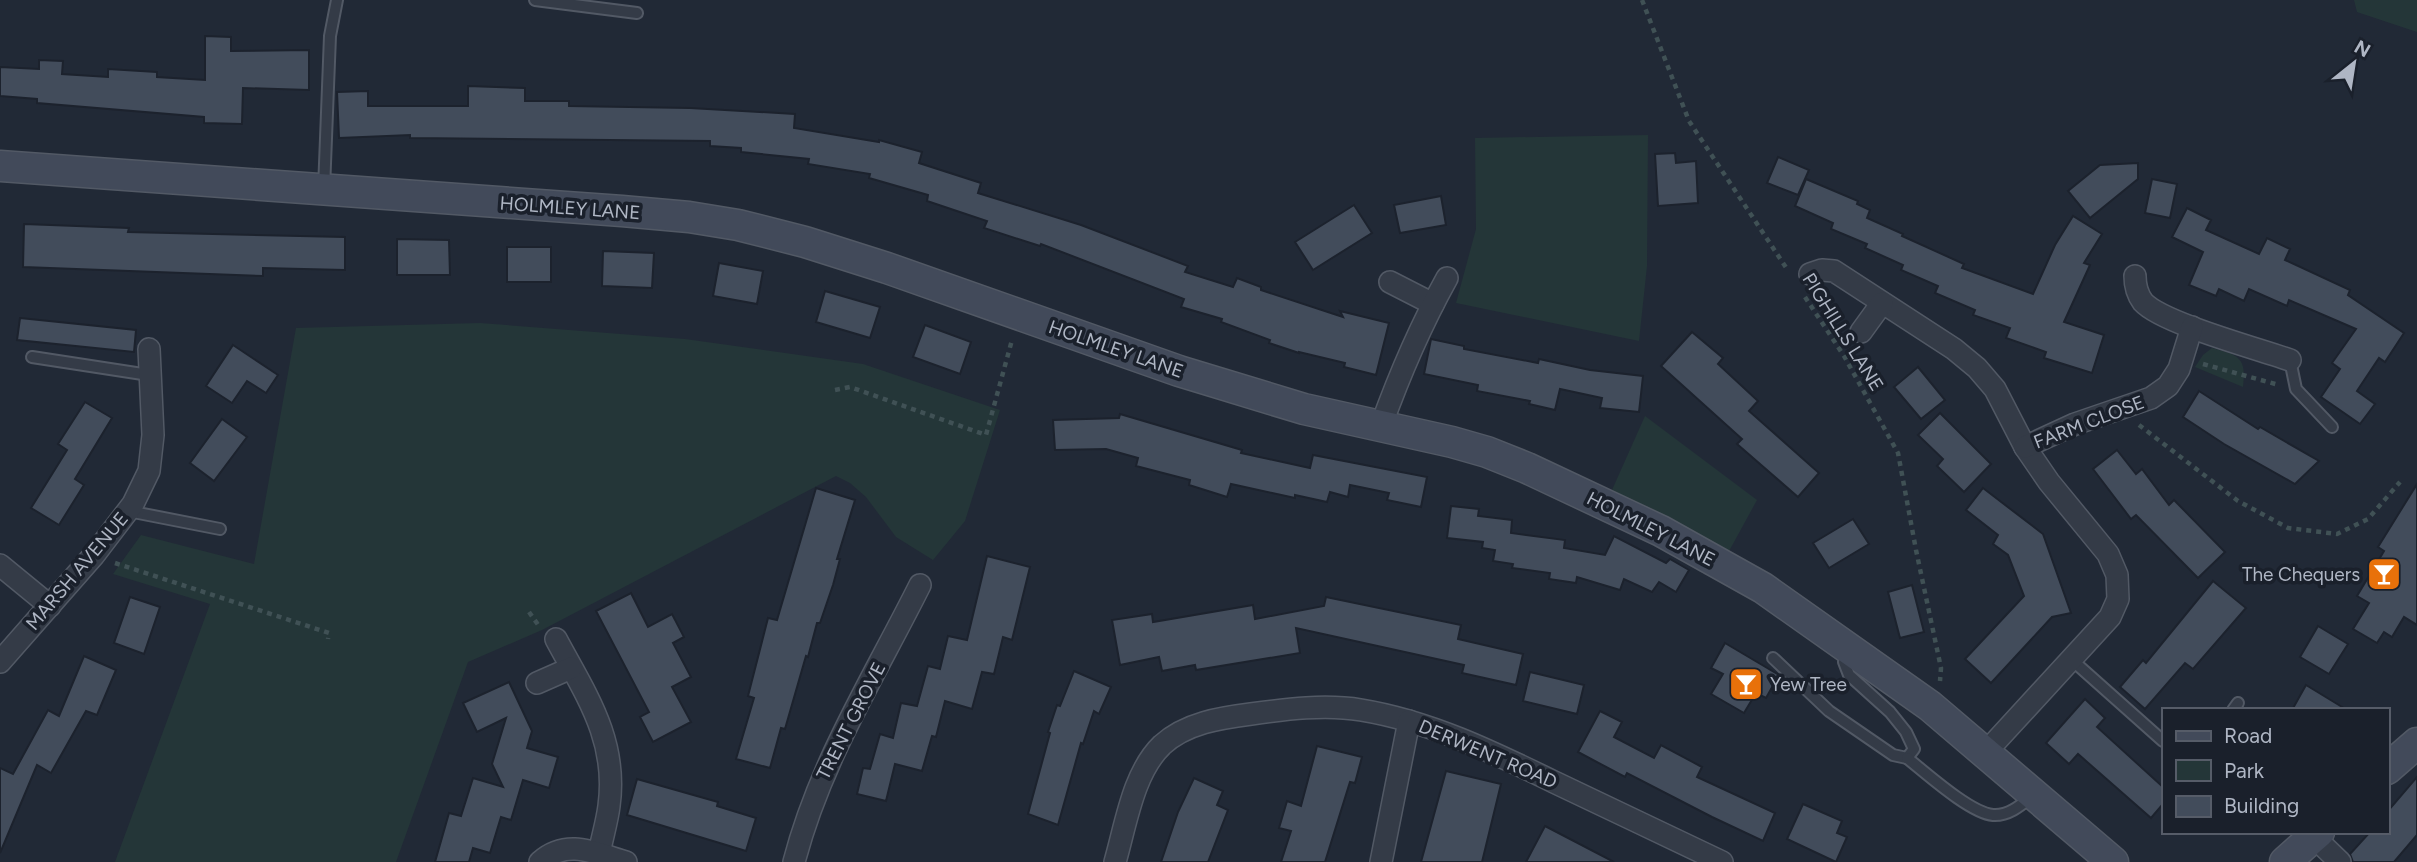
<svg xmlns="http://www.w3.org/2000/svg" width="2417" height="862" viewBox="0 0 2417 862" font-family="Figtree,sans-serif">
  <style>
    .green { fill: #243638 }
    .building { fill: #424c5b; stroke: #1c222d; stroke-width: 2 }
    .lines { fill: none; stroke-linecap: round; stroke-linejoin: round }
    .lane-casing { stroke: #525965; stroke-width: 14 }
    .street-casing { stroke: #525965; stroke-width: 24 }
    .secondary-casing { stroke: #525965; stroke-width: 33 }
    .path { stroke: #405155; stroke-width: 4.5; stroke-dasharray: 5 5; stroke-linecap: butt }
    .lane { stroke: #343b47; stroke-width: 10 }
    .street { stroke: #343b47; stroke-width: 21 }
    .secondary { stroke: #424a5a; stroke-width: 30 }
    .labels { text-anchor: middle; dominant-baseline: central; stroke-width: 7; stroke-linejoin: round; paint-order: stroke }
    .street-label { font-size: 19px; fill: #afb6c4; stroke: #1a202b }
    .poi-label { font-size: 19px; fill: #afb6c4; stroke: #1a202b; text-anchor: end }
  </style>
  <rect width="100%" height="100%" fill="#212936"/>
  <!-- green -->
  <g class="green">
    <path d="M2354 0H2417V32L2357 12Z"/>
    <path d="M1648 135 1647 266 1639 341 1456 303 1476 229 1475 138Z"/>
    <path d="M480 323 685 339 863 364 1000 410 965 521 933 560 896 537 866 497 850 483 836 476 542 630 468 662 396 862H115L210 604 113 574 141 535 254 564 296 328Z"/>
    <path d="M2212 348C2238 355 2247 357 2243 387L2195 367 2203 355Z"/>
    <path d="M1645 416 1757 500 1728 553 1674 522 1612 490Z"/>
  </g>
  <!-- building -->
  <g class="building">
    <path d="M205 36 231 37V51L309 50V90L243 88 242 124 204 123V117L37 103V99L0 96V67L39 69V60L63 61 62 74 108 77V69L157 72V77L205 80Z"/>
    <path d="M468 86 525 88V101H569V106L690 108 795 114 794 128 879 142V140L922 152 919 163 981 183 978 193 1081 225 1188 266 1185 272 1233 287 1237 278 1261 287V290L1343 317 1340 311 1389 323 1376 375 1344 367 1345 363 1299 352V353L1269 343 1270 340 1221 322 1222 319 1181 307 1184 299 1041 244 1040 246 984 228 987 221 927 201 928 195 869 178 870 174 808 164 809 159 741 152V148L710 146V141L410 138V135L339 138 337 92 368 91V106H468Z"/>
    <path d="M1675 153 1676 163 1696 161 1698 203 1658 206 1655 154Z"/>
    <path d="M1778 157 1809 170 1798 195 1767 183Z"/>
    <path d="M2138 163V179L2090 218 2068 191 2100 165Z"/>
    <path d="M1806 179 1858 201 1857 204 1870 210 1867 218 1903 234 1902 236 1964 264 1962 268 2033 294 2055 245 2073 216 2102 234 2084 263 2090 265 2064 322 2104 335 2092 373 2044 358 2046 352 2006 338 2010 328 1973 315 1975 310 1935 293 1938 286 1901 270 1903 265 1865 248 1867 244 1831 229 1833 223 1795 206Z"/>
    <path d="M2152 179 2177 184 2170 218 2145 213Z"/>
    <path d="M1441 196 1446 225 1400 233 1394 205Z"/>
    <path d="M1354 205 1372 233 1313 270 1295 242Z"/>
    <path d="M2187 208 2211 220 2206 230 2259 254 2267 238 2290 249 2285 260 2350 290 2348 295 2404 333 2385 362 2379 358 2357 391 2375 404 2360 424 2321 397 2340 369 2332 363 2356 329 2289 300 2287 306 2249 289 2244 301 2219 289 2216 296 2189 285 2203 252 2172 237Z"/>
    <path d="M24 224 129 228 128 232 345 237V270L263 268V276L23 267Z"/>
    <path d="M397 239 449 240 450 275H397Z"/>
    <rect x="507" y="247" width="44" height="35"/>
    <path d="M603 251 654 253 652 288 602 286Z"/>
    <path d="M719 263 763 271 757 304 713 296Z"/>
    <path d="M825 291 880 307 870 338 816 322Z"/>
    <path d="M20 318 136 330 134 352 17 340Z"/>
    <path d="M925 325 971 342 960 374 913 357Z"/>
    <path d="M1692 332 1723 358 1718 364 1758 401 1749 411 1819 473 1798 497 1737 444 1742 439 1661 366Z"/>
    <path d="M1431 339 1464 346V349L1538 363 1539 359 1590 370 1643 376 1639 412 1600 408 1602 398 1560 389 1555 410 1529 404 1530 401 1477 391 1478 385 1424 374Z"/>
    <path d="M233 345 278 375 266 393 247 381 232 403 206 386Z"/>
    <path d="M1918 367 1945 400 1921 419 1894 387Z"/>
    <path d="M2199 391 2258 429 2260 427 2319 461 2295 484 2224 444 2183 417Z"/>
    <path d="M85 402 112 418 75 479 84 485 59 525 31 508 67 450 58 444Z"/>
    <path d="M1940 413 1991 464 1964 492 1937 466 1943 459 1918 435Z"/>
    <path d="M1120 414 1242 450 1241 453 1310 468 1313 455 1427 477 1421 507 1387 500 1389 493 1350 485 1348 497 1330 492 1327 502 1295 495V498L1231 484 1227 497 1189 485 1190 480 1136 466 1138 458 1106 449 1055 450 1053 420 1119 418Z"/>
    <path d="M222 419 247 437 214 481 190 463Z"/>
    <path d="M2117 450 2136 474 2142 469 2169 505 2174 500 2225 552 2198 578 2136 515 2131 519 2093 469Z"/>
    <path d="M2417 484V625L2404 617 2392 637 2384 632 2377 643 2353 629 2369 603 2357 596 2384 551 2378 547Z"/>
    <path d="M816 488 855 500 837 559H840L833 585 820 623H817L808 657 806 656 785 729 781 728 770 768 736 759 754 698 748 696 768 618 777 620Z"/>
    <path d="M1983 488 2043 534 2071 613 2052 617 1991 683 1965 659 2024 596 2008 555 1993 544 1998 535 1966 510Z"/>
    <path d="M1451 506 1479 509 1478 516 1512 520 1511 533 1565 540 1564 548 1605 555 1614 536 1666 563 1670 559 1689 570 1676 592 1659 582 1652 592 1624 579 1620 590 1577 577 1576 583 1549 579 1550 573 1512 568 1513 564 1493 561 1495 550 1482 548 1483 542 1447 538Z"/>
    <path d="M1853 519 1869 544 1829 568 1813 543Z"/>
    <path d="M987 556 1030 567 1012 640 1003 637 994 674 982 672 972 709 945 701 936 737 932 736 922 771 895 764 886 801 857 794 863 768 870 769 880 734 893 738 901 703 917 706 928 666 940 669 948 636 967 640Z"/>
    <path d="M2213 581 2246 608 2193 669 2185 663 2145 709 2120 687 2143 660 2146 663Z"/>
    <path d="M1912 585 1924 632 1900 638 1888 592Z"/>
    <path d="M631 593 648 627 672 614 684 637 673 643 691 677 672 687 691 722 653 742 640 717 649 712 596 611Z"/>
    <path d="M130 597 160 607 144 654 114 643Z"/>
    <path d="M1326 597 1461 625 1458 639 1523 654 1516 685 1462 673 1464 665 1296 628 1300 653 1196 670 1195 665 1162 671 1159 657 1120 665 1112 620 1152 614 1153 622 1253 605 1255 619 1324 606Z"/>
    <path d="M2318 626 2348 644 2329 674 2300 657Z"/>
    <path d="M1725 643 1779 675 1766 698 1756 693 1744 713 1711 694 1723 674 1711 668Z"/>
    <path d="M84 656 116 670 97 715 86 711 51 773 37 765 0 853V768L13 774 48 710 59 716Z"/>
    <path d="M1074 671 1111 687 1099 714 1094 711 1083 744 1081 743 1058 825 1028 814 1050 733 1048 732 1057 705 1060 706Z"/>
    <path d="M1530 672 1584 685 1577 714 1523 701Z"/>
    <path d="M509 682 532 731 527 748 558 757 549 788 523 780 511 820 501 817 490 853 473 848 469 862H435L449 813 461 816 473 778 503 787 492 764 506 718 477 732 463 703Z"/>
    <path d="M2306 685 2347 710H2292Z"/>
    <path d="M2085 699 2105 718 2097 727 2163 787V804L2151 818 2078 754 2069 764 2046 743Z"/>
    <path d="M1600 711 1622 722 1614 737 1654 758 1661 745 1702 767 1697 777 1775 813 1763 841 1712 817 1627 773 1625 777 1578 752Z"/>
    <path d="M1317 746 1362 757 1355 783 1350 782 1325 862H1281L1291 831 1279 828 1287 801 1301 806Z"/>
    <path d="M1446 771 1501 784 1482 862H1421Z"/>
    <path d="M2417 777V835L2394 862H2353L2350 854 2370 832H2387V812Z"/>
    <path d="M1194 778 1223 791 1217 805 1228 810 1208 862H1161L1178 812Z"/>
    <path d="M637 779 718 802 717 806 756 818 746 851 627 815Z"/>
    <path d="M1803 804 1842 821 1837 833 1847 837 1836 862 1787 839Z"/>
    <path d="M1545 826 1614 862H1526Z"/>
  </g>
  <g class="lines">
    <!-- lane casing -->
    <g class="lane-casing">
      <g id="lane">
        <path d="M535 0 637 13"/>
        <path d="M324 189 330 36 337 0"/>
        <path d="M32 357 149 375"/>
        <path d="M2290 360 2296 389 2332 427"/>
        <path d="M128 511 220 529"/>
        <path d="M1773 658 1829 711 1893 755 1907 758 1914 749 1906 732 1890 712 1849 675 1844 662 1847 652"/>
        <path d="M2072 660 2163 741"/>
        <path d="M2233 710 2238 703"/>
        <path d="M1907 758C1926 773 1970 813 1993 815 2008 816 2020 806 2031 797"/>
      </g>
    </g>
    <!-- street casing -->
    <g class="street-casing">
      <g id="street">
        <path d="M1810 274 1822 270 1834 271 1954 349 1977 368 1995 389 2025 447 2049 482 2108 554 2117 575 2118 599 2110 617 1986 752"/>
        <path d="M2135 276C2135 286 2137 294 2143 302 2162 323 2259 349 2290 360"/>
        <path d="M1390 282 1433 304"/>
        <path d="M1861 332 1882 303"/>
        <path d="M1381 426C1399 376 1421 325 1447 278"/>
        <path d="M2025 447 2075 424 2151 398 2168 386 2179 369 2192 327"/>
        <path d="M0 565 50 606"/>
        <path d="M556 639C586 695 618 740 609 806 607 822 602 838 599 854"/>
        <path d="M0 662 94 555 133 504 149 471 153 435 149 349"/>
        <path d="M537 683 571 668"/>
        <path d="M2314 837 2340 862"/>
        <path d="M540 862C567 838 595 853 626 862"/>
        <path d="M794 862C820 762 874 677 920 585"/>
        <path d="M1115 862C1126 824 1133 773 1162 745 1186 723 1220 718 1251 714 1287 709 1325 704 1361 710 1429 721 1493 752 1554 782 1610 809 1666 835 1722 862"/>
        <path d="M1381 862 1409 721"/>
      </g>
    </g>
    <!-- secondary casing -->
    <g class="secondary-casing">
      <g id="secondary">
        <path d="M0 166 622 211 689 217 738 225 805 242 887 268 1179 371 1304 409 1452 442 1487 452 1527 468 1661 531 1763 588 1930 706 2113 862"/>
        <path d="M2387 769 2417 743"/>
        <path d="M2285 862 2319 832"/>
      </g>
    </g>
    <!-- path -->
    <g class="path">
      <path d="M1642 0 1689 121 1787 269"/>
      <path d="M1805 297 1844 356 1898 453 1916 550 1941 668 1940 681"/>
      <path d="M2203 364 2279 385"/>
      <path d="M835 390 850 387 986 435 1012 340"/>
      <path d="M2139 425 2238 501 2288 528 2337 534 2368 519 2400 482"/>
      <path d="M115 563 329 633 328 639"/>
      <path d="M529 612 539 626"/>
    </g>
    <!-- lane -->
    <use href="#lane" class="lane"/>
    <!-- street -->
    <use href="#street" class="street"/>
    <!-- secondary -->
    <use href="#secondary" class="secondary"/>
  </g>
  <!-- icons -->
  <defs>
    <g id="bar-square" transform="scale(1.75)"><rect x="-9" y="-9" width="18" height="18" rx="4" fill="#e8710a" stroke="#1a202b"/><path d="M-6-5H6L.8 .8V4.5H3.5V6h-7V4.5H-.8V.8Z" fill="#fff"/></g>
  </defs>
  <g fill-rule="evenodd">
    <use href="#bar-square" x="2384" y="574"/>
    <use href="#bar-square" x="1746" y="684"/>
  </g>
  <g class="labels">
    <!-- street labels -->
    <g class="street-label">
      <text transform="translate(570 208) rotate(4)">HOLMLEY LANE</text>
      <text transform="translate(1843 332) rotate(58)">PIGHILLS LANE</text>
      <text transform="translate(1116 349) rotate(19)">HOLMLEY LANE</text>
      <text transform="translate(2089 422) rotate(-21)">FARM CLOSE</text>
      <text transform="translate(1651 529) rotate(27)">HOLMLEY LANE</text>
      <text transform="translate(77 571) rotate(-50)">MARSH AVENUE</text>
      <text transform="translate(851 721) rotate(-63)">TRENT GROVE</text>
      <text transform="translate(1488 754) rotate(23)">DERWENT ROAD</text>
    </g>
    <!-- poi labels -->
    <g class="poi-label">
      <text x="2360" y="574">The Chequers</text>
      <text x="1770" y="684" text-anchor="start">Yew Tree</text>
    </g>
  </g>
  <!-- legend -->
  <rect x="2162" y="708" width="228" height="126" fill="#1a202b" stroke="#565c68" stroke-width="2"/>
  <rect x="2176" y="731" width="35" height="10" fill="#424a5a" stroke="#565c68" stroke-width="2"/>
  <text x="2224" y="743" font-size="21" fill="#afb6c4">Road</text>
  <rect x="2176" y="760" width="35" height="21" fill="#243638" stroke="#565c68" stroke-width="2"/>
  <text x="2224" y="778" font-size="21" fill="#afb6c4">Park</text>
  <rect x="2176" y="796" width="35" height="21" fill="#424c5b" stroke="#565c68" stroke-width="2"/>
  <text x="2224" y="813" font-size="21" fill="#afb6c4">Building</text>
  <!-- north arrow -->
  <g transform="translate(2354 63) rotate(30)" stroke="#1a202b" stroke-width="5" paint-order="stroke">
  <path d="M0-5L12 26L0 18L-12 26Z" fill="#afb6c4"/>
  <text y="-10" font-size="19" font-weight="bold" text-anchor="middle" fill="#afb6c4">N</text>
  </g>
</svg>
